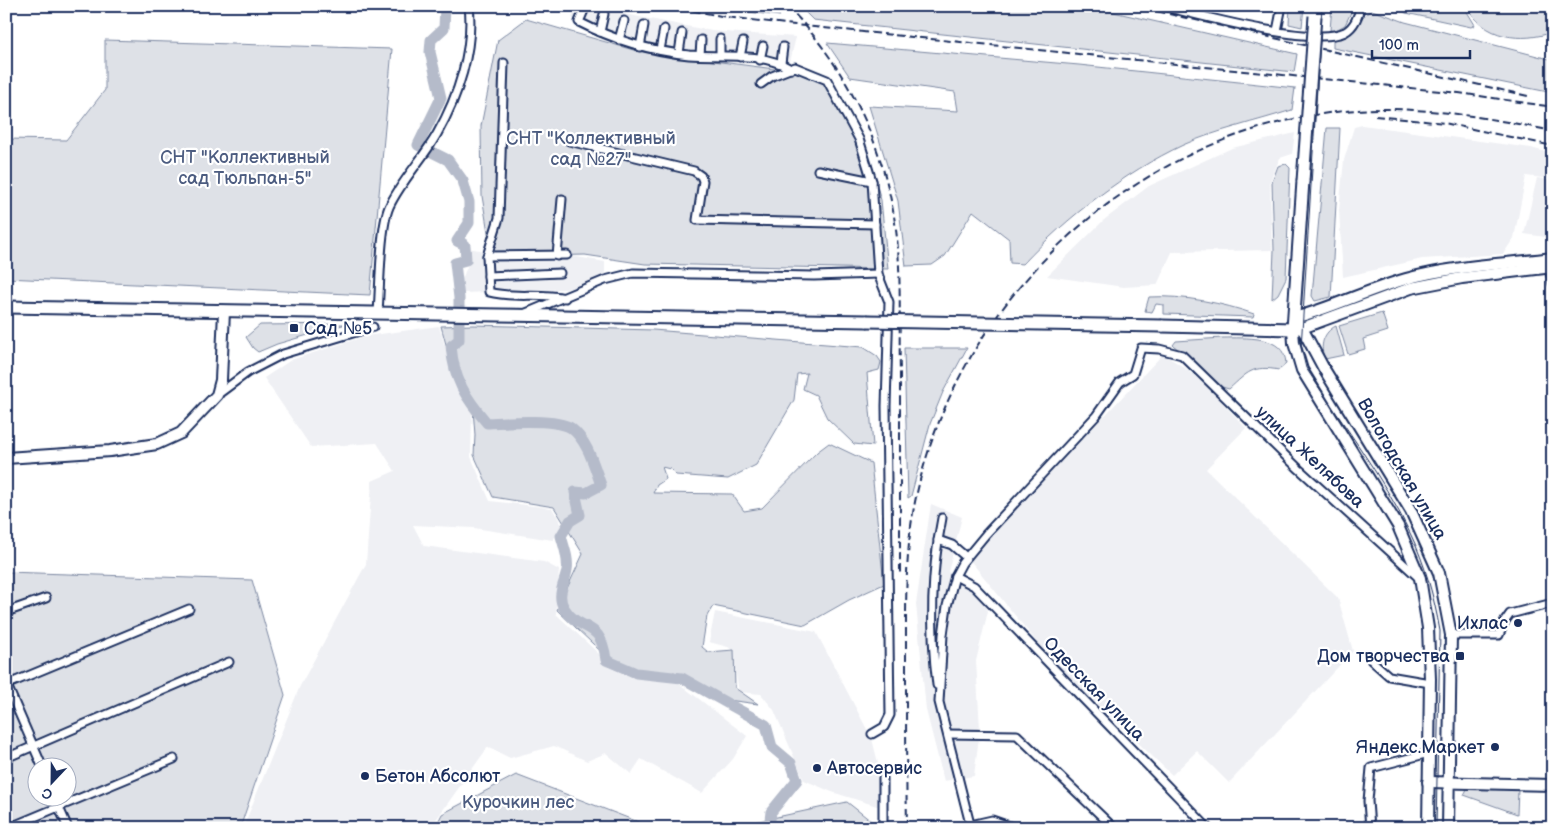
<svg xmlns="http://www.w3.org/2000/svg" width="1559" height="834" viewBox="0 0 1559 834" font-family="'Balsamiq Sans',sans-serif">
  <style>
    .built { fill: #eff0f4 }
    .green { fill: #dee1e7; stroke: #7c88a2; fill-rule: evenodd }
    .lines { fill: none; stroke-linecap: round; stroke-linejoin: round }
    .river { stroke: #b5bbca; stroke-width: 11 }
    .street-casing { stroke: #1b2f5e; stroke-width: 11 }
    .secondary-casing { stroke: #1b2f5e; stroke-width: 14 }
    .primary-casing { stroke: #1b2f5e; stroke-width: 15 }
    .street { stroke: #fff; stroke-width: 7 }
    .secondary { stroke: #fff; stroke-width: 10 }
    .primary { stroke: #fff; stroke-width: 11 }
    .tram { stroke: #1b2f5e; stroke-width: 1 }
    .rail { stroke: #1b2f5e; stroke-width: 2; stroke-dasharray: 8 4; stroke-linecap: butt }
    .primary-bridge-casing { stroke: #1b2f5e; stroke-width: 15; stroke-linecap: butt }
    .primary-bridge { stroke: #fff; stroke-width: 11 }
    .poi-dot { fill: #1b2f5e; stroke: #fff; stroke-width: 2 }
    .labels { text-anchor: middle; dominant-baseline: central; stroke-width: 4.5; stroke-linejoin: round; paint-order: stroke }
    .park-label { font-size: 18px; fill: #4c5c80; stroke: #fff }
    .poi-label { font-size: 18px; fill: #1b2f5e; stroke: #fff; text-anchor: start }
    .street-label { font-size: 18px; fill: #1b2f5e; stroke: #fff }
  </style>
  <rect width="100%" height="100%" fill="#fff"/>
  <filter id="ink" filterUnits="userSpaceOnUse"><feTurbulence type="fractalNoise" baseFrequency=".02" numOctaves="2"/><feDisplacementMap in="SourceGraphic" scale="10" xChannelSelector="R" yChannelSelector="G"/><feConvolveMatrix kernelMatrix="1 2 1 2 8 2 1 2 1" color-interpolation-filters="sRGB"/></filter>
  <g filter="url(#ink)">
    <!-- built -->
    <g class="built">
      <path d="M576 6H602L624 14 712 31 796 37 789 66 709 53 653 50 579 22 572 18Z"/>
      <path d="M1362 125 1531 148 1553 154V179L1526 176 1514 238 1503 254 1422 259 1343 277 1339 210 1344 160 1354 127Z"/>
      <path d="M1295 133 1292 154 1280 158 1270 181 1272 250 1172 252 1157 285 1124 287 1047 276 1104 220 1149 186 1232 148Z"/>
      <path d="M1537 178 1553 181V238L1524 234Z"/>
      <path d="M468 248 502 254H560L605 262V273L587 284 566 289 463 293 462 279 470 260Z"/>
      <path d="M439 326 457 387 472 410 471 457 490 501 552 508 562 525 553 540 474 528 413 525 424 546 544 562 559 570 556 614 599 654 608 667 633 678 677 682 747 736 733 759 702 793 641 759 631 774 606 753 587 761 554 746 510 758 488 747 430 828H243L300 686 366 564 372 481 395 471 377 443 311 447 264 378 291 360 366 336Z"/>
      <path d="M1163 354 1185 368 1206 386 1246 428 1206 469 1338 598 1353 651 1229 783 1197 751 1172 775 1054 663 969 559Z"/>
      <path d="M931 504 962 517 948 572 975 584 988 611 976 661 980 729 974 776 944 781 926 710 916 604Z"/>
      <path d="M715 612 816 632 872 739 882 779 880 807 832 792 804 780 774 710 761 694 739 692 732 650 728 647 709 642Z"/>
    </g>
    <!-- green -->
    <g class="green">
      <path d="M702 6H772L780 16Z"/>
      <path d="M799 6H1087L1297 54 1294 72 813 20Z"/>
      <path d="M1290 6H1304L1302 27 1289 24Z"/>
      <path d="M1332 6H1354L1345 25 1334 31 1330 30Z"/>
      <path d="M1395 6H1452L1466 10 1475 25 1471 27 1406 13Z"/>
      <path d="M1467 6H1553V32C1522 43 1483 39 1467 6Z"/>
      <path d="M1372 10 1405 22 1553 60V93L1333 48V38C1360 33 1353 21 1372 10Z"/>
      <path d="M526 19 637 51 828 76 864 141 881 200 888 269 645 264 585 255 492 257 482 196 481 126 498 40Z"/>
      <path d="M105 40 392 49 370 295 6 278V139L66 140 105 90Z"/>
      <path d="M827 43 1079 65 1295 88 1292 110C1258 121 1214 131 1183 145 1125 172 1067 217 1023 264L1010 263 1009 239 973 211 945 256 932 265 906 266 898 201 869 106 958 111 955 92 850 77Z"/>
      <path d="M1327 128H1340L1331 297 1315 301 1312 296Z"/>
      <path d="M1286 164 1290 168 1286 278 1278 294 1272 299 1274 250 1272 182 1278 166Z"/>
      <path d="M1149 297C1183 295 1223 303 1254 314L1253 317 1164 314V305L1156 304 1152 312 1145 311Z"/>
      <path d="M1382 313 1388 331 1363 339 1365 349 1348 354 1339 326Z"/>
      <path d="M346 324 277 344 258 352 253 348 246 337 260 325Z"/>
      <path d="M473 325 653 330 863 347 877 356 881 362 879 370 867 373 873 446 854 444 827 418 816 395 803 389 807 373 797 374 794 400 756 465 728 479 676 475 670 469 662 467 666 479 657 485 653 493 732 494 744 511 762 508 817 452 829 443 871 463 884 584 849 600 805 625 713 606 707 616 702 647 708 652 734 650 735 688 758 704 720 699 674 672 656 679 611 661 557 610 583 554 554 507 493 497 474 455 475 435 473 409 457 385 441 326Z"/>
      <path d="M1336 326 1344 355 1325 359C1319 347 1323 332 1336 326Z"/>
      <path d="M1223 338C1244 338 1285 334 1286 364L1279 370C1252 365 1248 372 1229 389L1222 387 1173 345 1176 341Z"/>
      <path d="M904 348H967L943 392 930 424 911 496 908 498Z"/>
      <path d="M6 572 252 580 285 695 240 828H6ZM38 766H68V796H38Z"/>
      <path d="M516 775 654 828H435L442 814Z"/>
      <path d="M1468 787 1518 790 1517 814 1464 795Z"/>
      <path d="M847 802 880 828H707L749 823Z"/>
    </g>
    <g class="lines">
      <!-- river -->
      <path class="river" d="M445 6 444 28 431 40 430 52 441 98 418 145 448 160 463 181 469 202V223L457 241 465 245 466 260 455 263 459 298V340L451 346C454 380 465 397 487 423 505 422 556 418 571 428 588 441 594 466 601 485L586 493 575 492 580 515 570 521 561 536C564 547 569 559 567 570 565 583 556 595 564 608 580 634 601 618 606 660L636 673 682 678 766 725 772 747 791 763 797 780 771 812 769 828"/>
      <!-- street casing -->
      <g class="street-casing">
        <g id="street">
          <path d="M1162 6C1198 15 1315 47 1345 32 1354 27 1359 16 1360 6"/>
          <path d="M585 8 579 22C614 40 650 51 689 55 722 57 762 52 791 69"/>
          <path d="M1277 31 1282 6"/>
          <path d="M600 32 604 14"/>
          <path d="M619 40 624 21"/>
          <path d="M640 47 644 25"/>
          <path d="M660 50 664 29"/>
          <path d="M679 53 682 33"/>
          <path d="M700 55 701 40"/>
          <path d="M720 55V39"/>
          <path d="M740 57 743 42"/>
          <path d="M760 60 763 46"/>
          <path d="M781 63 783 47"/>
          <path d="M761 84 772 76 795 67 827 80 859 139 872 181"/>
          <path d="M569 141 694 171 701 176 703 181 697 220 875 224"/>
          <path d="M818 170 872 181 878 274 889 302 886 406 890 715 884 727 872 734"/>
          <path d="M487 256 499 218 504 63"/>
          <path d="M557 256 562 199"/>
          <path d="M1549 268 1553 284"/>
          <path d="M488 276 560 273"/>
          <path d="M565 298C539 292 514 299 489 292L487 256 567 255"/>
          <path d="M378 313C380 287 380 228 389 207 401 181 423 159 437 134 458 97 474 49 469 6"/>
          <path d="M526 313 605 280 633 273 814 276 878 274"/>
          <path d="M217 395 248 372 283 354 373 327"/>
          <path d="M938 540 952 545 966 557"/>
          <path d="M955 576 974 586 1208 828"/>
          <path d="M6 612 46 598"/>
          <path d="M1451 635H1499L1505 621 1510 614 1553 603"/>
          <path d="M1371 660 1389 676 1430 683"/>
          <path d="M6 683 42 766"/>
          <path d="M6 685 189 609"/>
          <path d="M937 685C930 629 931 573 942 518"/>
          <path d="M948 734 1017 735 1114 828"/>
          <path d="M6 758 229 662"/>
          <path d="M883 778V828"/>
          <path d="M54 796 68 828"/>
          <path d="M970 825 992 820 1015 828"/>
          <path d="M8 828 174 759"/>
          <path d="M971 828 939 702 943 635 947 606 955 576 962 563 986 534 1096 416 1120 382 1133 374 1141 348 1159 349 1182 355 1299 469 1418 577"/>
          <path d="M1370 828 1368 801 1371 768 1429 753"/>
        </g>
      </g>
      <!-- secondary casing -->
      <g class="secondary-casing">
        <g id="secondary">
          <path d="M6 458 110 451 157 444 181 433 217 395 221 380 224 311"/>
          <path d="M1428 782 1553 785"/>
          <path d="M1428 828 1430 679 1428 628 1420 578 1398 526 1302 370 1294 343 1293 329 1302 328 1411 288 1462 278 1553 267"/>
          <path d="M1448 828 1451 635 1439 573 1411 511 1324 369 1302 328 1294 318C1332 308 1367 290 1406 279 1453 266 1504 264 1553 258"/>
        </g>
      </g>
      <!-- primary casing -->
      <g class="primary-casing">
        <g id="primary">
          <path d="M6 307 867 321"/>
          <path d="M1162 326 1293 329 1303 181"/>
        </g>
      </g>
      <!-- street -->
      <use href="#street" class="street"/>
      <!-- secondary -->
      <use href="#secondary" class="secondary"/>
      <!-- primary -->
      <use href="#primary" class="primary"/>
      <!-- tram -->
      <path class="tram" d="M1322 6 1301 348 1306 368C1341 422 1382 475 1410 533 1425 563 1434 597 1440 631L1436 828"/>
      <!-- rail -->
      <g class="rail">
        <path d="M669 6 726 17 795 25 1459 93 1553 107"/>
        <path d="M787 6C851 70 891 159 898 249 901 290 899 332 900 374 900 440 900 507 900 574"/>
        <path d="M1134 6 1528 96"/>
        <path d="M1375 116 1444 123 1553 146"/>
        <path d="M907 828C906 770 906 712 906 653 906 601 905 549 916 497 960 294 1137 132 1345 111 1416 104 1484 117 1553 131"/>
      </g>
      <!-- primary-bridge casing -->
      <g class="primary-bridge-casing">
        <g id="primary-bridge">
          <path d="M1303 181 1315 16"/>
          <path d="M867 321 1162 326"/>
        </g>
      </g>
      <!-- primary-bridge -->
      <use href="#primary-bridge" class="primary-bridge"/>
    </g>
  </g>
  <!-- markers -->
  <g class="poi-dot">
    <rect x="289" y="323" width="10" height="10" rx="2.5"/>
    <circle cx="1518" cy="623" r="5"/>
    <rect x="1455" y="651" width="10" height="10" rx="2.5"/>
    <circle cx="1495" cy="747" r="5"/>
    <circle cx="817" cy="768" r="5"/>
    <circle cx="365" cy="776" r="5"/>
  </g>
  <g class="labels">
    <!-- park labels -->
    <g class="park-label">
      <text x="591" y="138">СНТ "Коллективный<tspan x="591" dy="21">сад №27"</tspan></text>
      <text x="245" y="157">СНТ "Коллективный<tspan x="245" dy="21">сад Тюльпан-5"</tspan></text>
      <text x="518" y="802">Курочкин лес</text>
    </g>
    <!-- poi labels -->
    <g class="poi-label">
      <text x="304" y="328">Сад №5</text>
      <text x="1508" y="623" text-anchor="end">Ихлас</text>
      <text x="1450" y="656" text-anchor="end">Дом творчества</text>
      <text x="1485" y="747" text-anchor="end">Яндекс.Маркет</text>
      <text x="827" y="768">Автосервис</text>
      <text x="375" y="776">Бетон Абсолют</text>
    </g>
    <!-- street labels -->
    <g class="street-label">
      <text transform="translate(1310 457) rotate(43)">улица Желябова</text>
      <text transform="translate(1402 469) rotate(60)">Вологодская улица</text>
      <text transform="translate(1094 689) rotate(46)">Одесская улица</text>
    </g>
  </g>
  <!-- margin -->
  <rect width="1559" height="834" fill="none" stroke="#fff" stroke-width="25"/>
  <rect x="12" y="12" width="1534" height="809" fill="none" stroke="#1b2f5e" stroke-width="2" filter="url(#ink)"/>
  <!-- north arrow -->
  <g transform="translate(52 782) rotate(202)"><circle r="24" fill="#ffffff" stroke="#a4acbf"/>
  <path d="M0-4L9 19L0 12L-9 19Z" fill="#1b2f5e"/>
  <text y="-8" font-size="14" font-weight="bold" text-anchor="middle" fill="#1b2f5e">С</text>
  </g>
  <!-- scale -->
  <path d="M1372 50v8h98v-8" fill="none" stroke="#1b2f5e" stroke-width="2.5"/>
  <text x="1379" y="50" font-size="15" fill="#1b2f5e" stroke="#ffffff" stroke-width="4" paint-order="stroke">100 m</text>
</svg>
